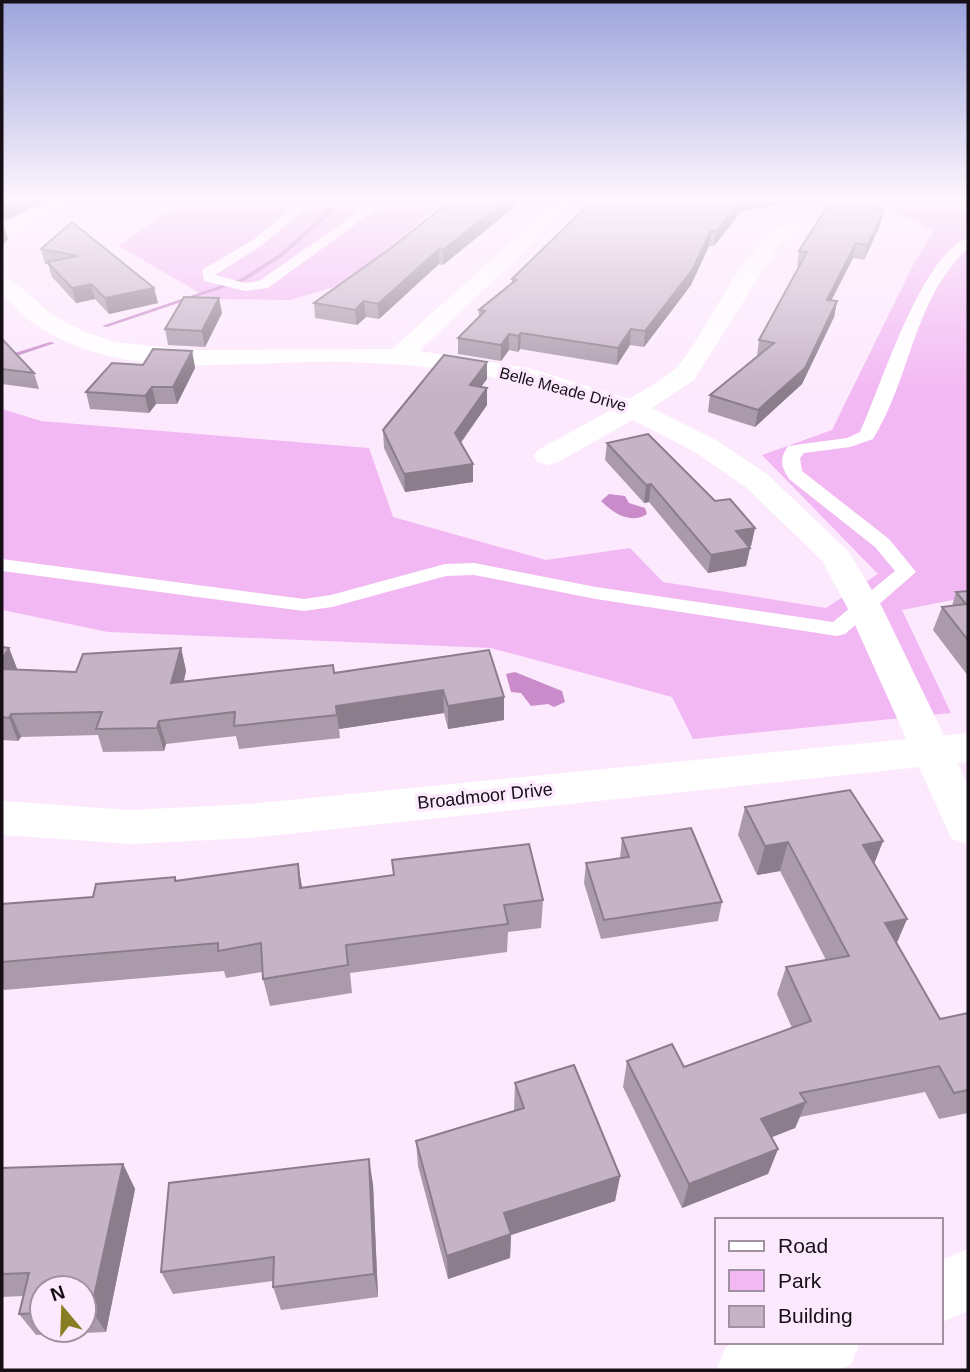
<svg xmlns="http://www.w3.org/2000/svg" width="970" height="1372" viewBox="0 0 970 1372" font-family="Arial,sans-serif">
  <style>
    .green { fill: #f2b8f3 }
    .water { fill: #ca8bcb }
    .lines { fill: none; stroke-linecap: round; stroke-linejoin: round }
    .stream { fill: #ca8bcb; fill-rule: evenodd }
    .service { fill: #fff; fill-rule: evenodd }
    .minor { fill: #fff; fill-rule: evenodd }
    .tertiary { fill: #fff; fill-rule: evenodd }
    .wall { fill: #aa9aaa; fill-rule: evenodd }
    .shaded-wall { fill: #8b7d8b }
    .building { fill: #c6b3c6; stroke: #8b7d8b; stroke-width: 2 }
    .labels { text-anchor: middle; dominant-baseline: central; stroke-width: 7; stroke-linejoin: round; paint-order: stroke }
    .far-street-label { font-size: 16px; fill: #160f16; stroke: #fde9fd }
    .street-label { font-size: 18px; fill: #160f16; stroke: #fde9fd }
  </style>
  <rect width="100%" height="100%" fill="#fde9fd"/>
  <!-- green -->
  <g class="green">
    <path d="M186 199H445L351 282 290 300 210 299 119 246Z"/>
    <path d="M871 199H968V597L902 610 951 713 693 739 672 697 491 648 108 632 2 610V409L41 421 369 448 393 517 546 560 630 548 663 582 826 608 878 574 762 455 832 430 915 261 934 231Z"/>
  </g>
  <!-- water -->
  <g class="water">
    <path d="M609 494 625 496 629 503 645 508 647 514C630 525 612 512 601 501Z"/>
    <path d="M515 672 562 691 565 702 554 707 548 704 531 706 521 693 511 692 506 674Z"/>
  </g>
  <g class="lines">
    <!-- stream -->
    <g class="stream">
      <path d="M341 199H347L282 257 244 281 107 327 102 326 240 279 278 255Z"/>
      <path d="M50 342 55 343 2 361V357Z"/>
    </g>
    <!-- service -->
    <g class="service">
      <path d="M303 199H316L261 246 215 275 245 283 259 281 377 199H390L268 288 245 291 204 281 202 270 253 240Z"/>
      <path d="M949 199H962L968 204V213Z"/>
      <path d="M968 238V248C913 299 911 378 873 439L850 447 804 453 800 458 802 471 889 539 916 572 845 634 837 636 596 599 474 575 446 576 332 607 304 611 2 571V559L304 599 331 595 445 564 474 563 596 587 833 622 895 571 875 547 789 479C781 466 779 460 788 446L847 438 860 432C881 387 921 254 968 238Z"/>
    </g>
    <!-- minor -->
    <g class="minor">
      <path d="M57 199H82L2 239V225Z"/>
      <path d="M559 199H580L419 351 529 368 629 399C643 390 662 381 675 369 705 341 755 211 802 223L805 227 779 245 694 380 652 408 716 440 768 475 849 552 882 607 968 785V844L952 839 946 827 847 607 822 561 747 488 695 452 633 420 558 462 548 465 538 462 533 456 538 450 609 411C524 377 435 364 344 362 241 359 124 386 33 323 21 315 13 303 2 294V277L16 283 51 314 85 332 116 342 188 350 392 349Z"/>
      <path d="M968 1249V1311L940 1323V1261Z"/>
      <path d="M737 1342H860L851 1365 838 1370H716L726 1347Z"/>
    </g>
    <!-- tertiary -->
    <path class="tertiary" d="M968 733V762L249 838 131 844 2 835V801L131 810 249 804Z"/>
  </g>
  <!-- wall -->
  <g class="wall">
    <path d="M453 199H524L443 265 439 264 379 319 366 317 357 325 315 318 314 303 391 248Z"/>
    <path d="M594 199H801L741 212 714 246H709L691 285 644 347 630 345 617 365 520 349 518 352 509 350 501 361 458 354V338L479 318V310L512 282V279Z"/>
    <path d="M72 222 154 288 158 303 109 314 95 299 76 303 52 277 48 264H45L41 249Z"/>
    <path d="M880 225 864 260 853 258 831 300 837 301 834 317 802 384 755 427 708 412 710 395 757 356 759 340 799 266H797L799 251Z"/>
    <path d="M222 313 205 347 168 345 165 329Z"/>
    <path d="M2 339 34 373 39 389 2 384Z"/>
    <path d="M192 351 195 368 177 404H156L149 413 90 409 86 392 143 365Z"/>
    <path d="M487 362V379L481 387 487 405 461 443 473 464V482L405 492 384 448 383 430Z"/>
    <path d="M607 443 715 501 755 528 751 546 749 547 750 548 746 566 708 573 649 502 644 503 605 460Z"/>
    <path d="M968 591V676L933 630 942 607 952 606 956 592Z"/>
    <path d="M2 647 9 648 17 669 76 672 181 648 186 671 184 681 334 673 489 650 504 720 448 729 444 713 339 729 340 738 239 749 236 736 166 744 164 751 103 752 98 735 21 737 18 741 2 740Z"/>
    <path d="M745 807 883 841 874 864 907 919 897 943 940 1019 968 1013V1113L939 1119 925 1092 800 1117 795 1128 772 1137 778 1149 768 1174 682 1208 623 1087 627 1061 684 1067 792 1028 777 994 786 967 826 960 780 871 757 875 738 835Z"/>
    <path d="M622 838 722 902 718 921 601 939 584 883 586 863 620 858Z"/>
    <path d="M176 881 543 900 541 928 508 932 507 952 350 973 352 993 270 1006 263 979 262 972 226 978 224 971 4 990 2 985V904L93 897Z"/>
    <path d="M515 1083 620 1176 615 1201 511 1235 510 1258 448 1279 418 1166 416 1141 514 1111Z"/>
    <path d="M123 1164 135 1189 106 1332 36 1335 19 1314 23 1296 2 1297V1168ZM42 1288H84V1330H42Z"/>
    <path d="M373 1184 378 1297 281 1310 273 1287V1281L173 1294 161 1272Z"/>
  </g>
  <!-- shaded-wall -->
  <g class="shaded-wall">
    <path d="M19 199H45L41 204 2 222V207Z"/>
    <path d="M507 199H524L443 265V250Z"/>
    <path d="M743 199H801L741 212 714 246 716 232Z"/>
    <path d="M884 211 880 225 864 260 868 245Z"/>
    <path d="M4 225 8 239 2 246V227Z"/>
    <path d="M711 231 709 246 691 285 644 347 645 331Z"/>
    <path d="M856 243 853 258 824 315 827 300Z"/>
    <path d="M439 249V264L379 319 378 304Z"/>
    <path d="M91 284 95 299 76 303 72 288Z"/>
    <path d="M154 288 158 303 109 314 105 298Z"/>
    <path d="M219 298 222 313 205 347 202 331Z"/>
    <path d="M364 301 366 317 357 325 355 310Z"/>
    <path d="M837 301 834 317 802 384 755 427 758 410Z"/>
    <path d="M631 329 630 345 617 365 618 348Z"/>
    <path d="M521 333 520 349 518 352V336Z"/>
    <path d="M509 334V350L501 361V345Z"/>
    <path d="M192 351 195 368 177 404 173 387Z"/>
    <path d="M487 362V379L470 402V385Z"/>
    <path d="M152 387 156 404 149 413 145 396Z"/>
    <path d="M487 388V405L455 450V433Z"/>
    <path d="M473 464V482L405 492 404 474Z"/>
    <path d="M651 484 649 502 644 503 646 485Z"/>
    <path d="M755 528 751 546 733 549 736 531Z"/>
    <path d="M750 548 746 566 708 573 711 555Z"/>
    <path d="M9 648 18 671 2 682V659Z"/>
    <path d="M181 648 186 671 177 706 171 683Z"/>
    <path d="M443 690 444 713 339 729 340 738 336 706Z"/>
    <path d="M504 697V720L448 729V706Z"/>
    <path d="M11 714 21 737 18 741 9 718Z"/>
    <path d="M159 721 166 744 164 751 157 728Z"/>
    <path d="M883 841 872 869 863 845Z"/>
    <path d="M788 842 780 871 757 875 765 846Z"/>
    <path d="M298 864 303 892 300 888Z"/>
    <path d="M907 919 895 946 885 923Z"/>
    <path d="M806 1102 795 1128 752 1145 761 1119Z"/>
    <path d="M778 1149 768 1174 682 1208 689 1184Z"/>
    <path d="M369 1159 373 1184 378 1297 374 1274Z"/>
    <path d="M123 1164 135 1189 106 1332 91 1310Z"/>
    <path d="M620 1176 615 1201 511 1235 510 1258 448 1279 447 1256 504 1213Z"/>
  </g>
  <!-- building -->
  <g class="building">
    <path d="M2 199H19L2 207Z"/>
    <path d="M453 199H507L443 250 439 249 378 304 364 301 355 310 314 303 391 248Z"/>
    <path d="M594 199H743L716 232 711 231 692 270 645 331 631 329 618 348 521 333 518 336 509 334 501 345 458 338 485 311 479 310 516 280 512 279Z"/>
    <path d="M832 199H860L884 211 868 245 856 243 827 300 837 301 805 368 758 410 710 395 774 343 759 340 807 252 799 251Z"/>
    <path d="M72 222 154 288 105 298 91 284 72 288 47 262 78 256 41 249Z"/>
    <path d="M184 297 219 298 202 331 165 329Z"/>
    <path d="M2 339 34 373 2 369Z"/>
    <path d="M153 349 192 351 173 387H152L145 396 86 392 112 363 143 365Z"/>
    <path d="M444 355 487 362 470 385 487 388 455 433 473 464 404 474 383 430Z"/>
    <path d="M648 434 715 501 730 499 755 528 736 531 750 548 711 555 651 484 646 485 607 443Z"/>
    <path d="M968 591V640L942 607 966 604 956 592Z"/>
    <path d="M2 647 9 648 2 659Z"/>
    <path d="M181 648 171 683 333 665 334 673 489 650 504 697 448 706 443 690 336 706 337 715 234 726 235 712 159 721 157 728 96 729 102 712 11 714 9 718 2 717V669L76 672 83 654Z"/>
    <path d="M850 790 883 841 863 845 907 919 885 923 940 1019 968 1013V1090L954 1093 939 1066 800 1093 806 1102 761 1119 778 1149 689 1184 627 1061 672 1044 684 1067 811 1021 786 967 849 956 788 842 765 846 745 807Z"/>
    <path d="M691 828 722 902 604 920 586 863 629 857 622 838Z"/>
    <path d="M529 844 543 900 504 905 508 924 346 945 348 965 263 979 261 943 218 951V943L2 962V904L93 897 96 884 175 877V881L298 864 300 888 394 875 392 860Z"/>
    <path d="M574 1065 620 1176 504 1213 511 1234 447 1256 416 1141 524 1108 515 1083Z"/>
    <path d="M369 1159 374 1274 273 1287 274 1257 161 1272 169 1183Z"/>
    <path d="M123 1164 91 1310 84 1311V1288H42V1313L19 1314 29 1273 2 1274V1168Z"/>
  </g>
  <!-- sky -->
  <linearGradient id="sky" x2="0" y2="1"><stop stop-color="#9ca4dc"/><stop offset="0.51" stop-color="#fef5fe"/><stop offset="1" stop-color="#fef5fe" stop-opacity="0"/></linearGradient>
  <rect width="970" height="391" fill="url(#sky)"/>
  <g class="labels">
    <!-- far-street labels -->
    <g class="far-street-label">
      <text transform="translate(563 389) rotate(15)">Belle Meade Drive</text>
    </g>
    <!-- street labels -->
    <g class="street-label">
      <text transform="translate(485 796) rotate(-6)">Broadmoor Drive</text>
    </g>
  </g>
  <!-- border -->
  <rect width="970" height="1372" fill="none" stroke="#160f16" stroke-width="7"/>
  <!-- legend -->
  <rect x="715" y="1218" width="228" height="126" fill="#fde9fd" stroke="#a192a1" stroke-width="2"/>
  <rect x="729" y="1241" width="35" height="10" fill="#ffffff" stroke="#a192a1" stroke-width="2"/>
  <text x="778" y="1253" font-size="21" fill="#160f16">Road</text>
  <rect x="729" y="1270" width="35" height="21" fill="#f2b8f3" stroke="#a192a1" stroke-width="2"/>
  <text x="778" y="1288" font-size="21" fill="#160f16">Park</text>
  <rect x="729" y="1306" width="35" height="21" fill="#c6b3c6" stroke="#a192a1" stroke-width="2"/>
  <text x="778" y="1323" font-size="21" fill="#160f16">Building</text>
  <!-- north arrow -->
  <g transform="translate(63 1309) rotate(341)"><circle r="33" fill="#fde9fd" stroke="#a192a1" stroke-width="2"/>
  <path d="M0-5L12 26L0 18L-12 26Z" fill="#887c22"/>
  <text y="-10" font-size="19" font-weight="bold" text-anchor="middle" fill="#160f16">N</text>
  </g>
</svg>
